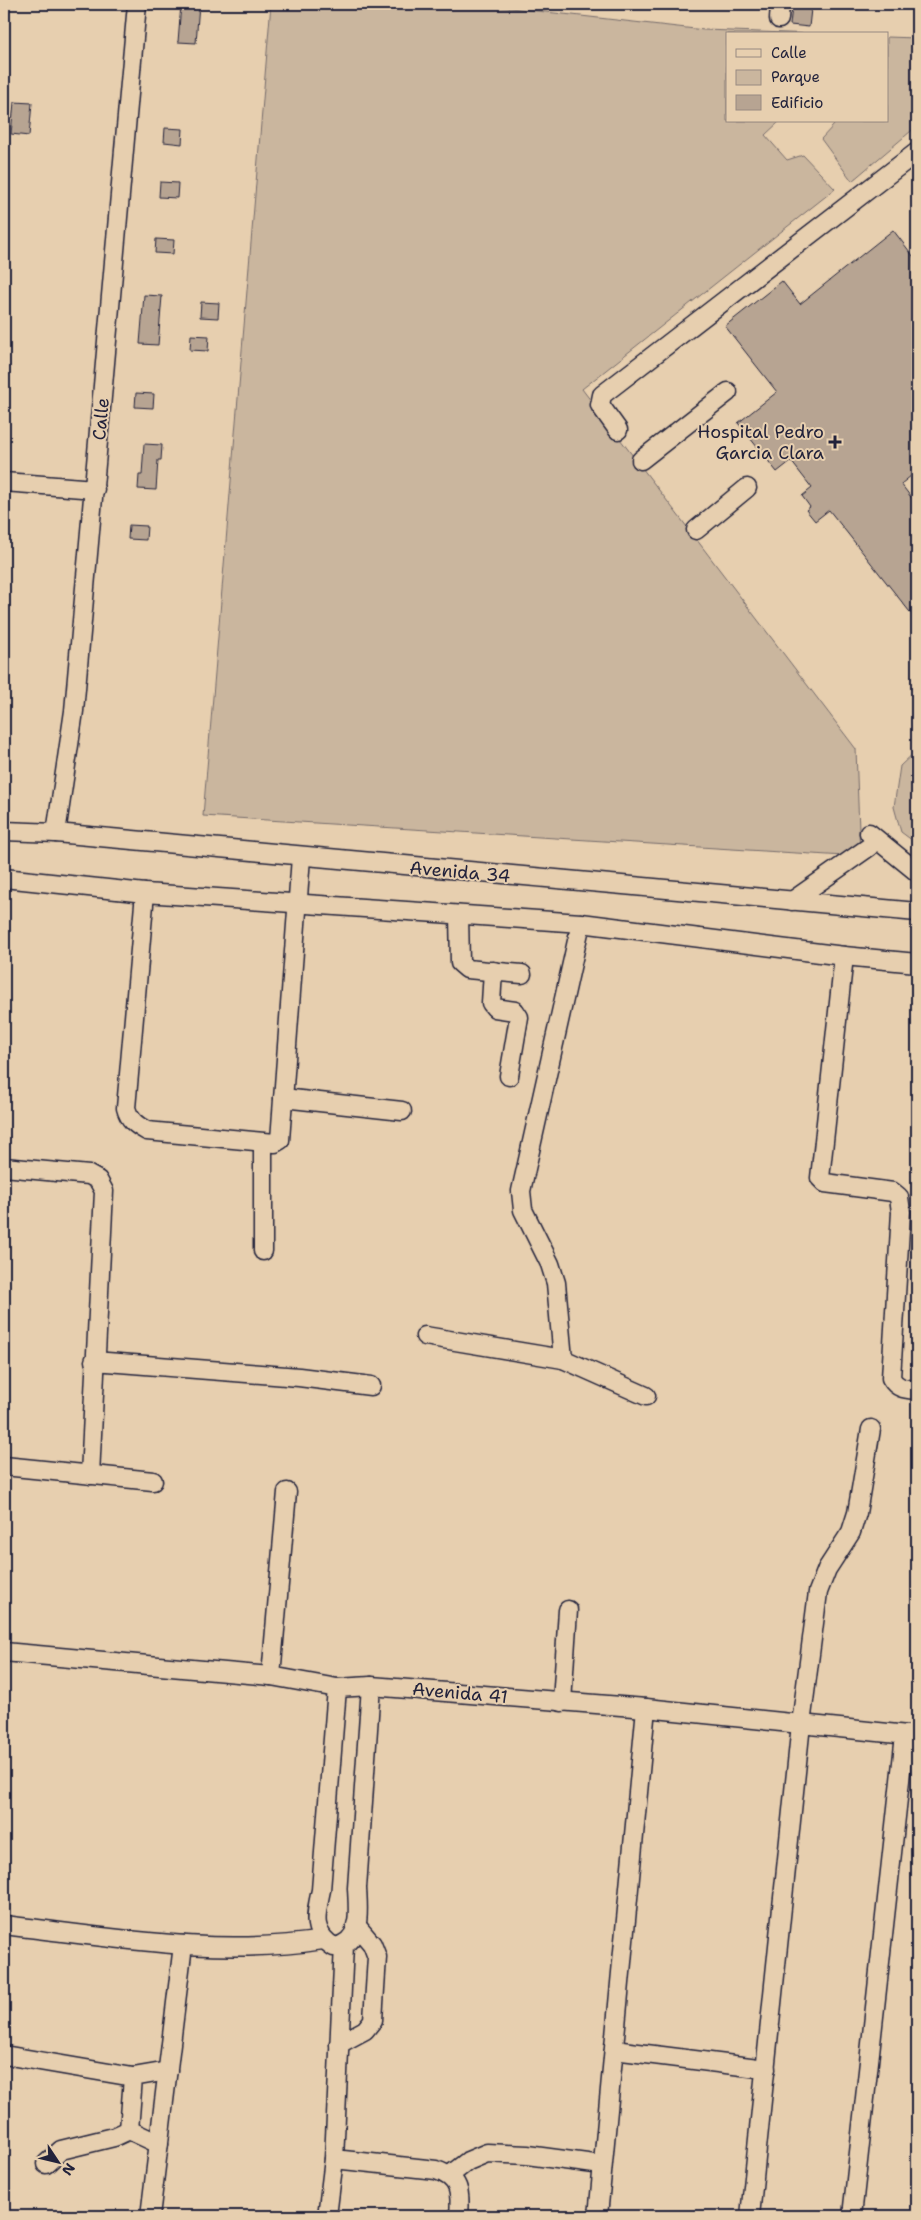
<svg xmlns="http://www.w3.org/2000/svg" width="921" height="2220" viewBox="0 0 921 2220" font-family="'Shantell Sans',sans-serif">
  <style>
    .green { fill: #cab69e; stroke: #766c6c }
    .building { fill: #b7a492; stroke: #22223b }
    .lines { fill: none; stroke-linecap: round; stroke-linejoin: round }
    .minor-casing { stroke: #22223b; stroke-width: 21 }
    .minor { stroke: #e7cfaf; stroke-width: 18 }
    .poi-dot { fill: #22223b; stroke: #e7cfaf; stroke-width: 2 }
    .labels { text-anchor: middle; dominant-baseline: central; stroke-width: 4; stroke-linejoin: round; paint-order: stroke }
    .street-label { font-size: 18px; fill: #22223b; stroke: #e7cfaf }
    .poi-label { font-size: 18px; fill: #22223b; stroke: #e7cfaf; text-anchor: end }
  </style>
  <rect width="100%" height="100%" fill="#e7cfaf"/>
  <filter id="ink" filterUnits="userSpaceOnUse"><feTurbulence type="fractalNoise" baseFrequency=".02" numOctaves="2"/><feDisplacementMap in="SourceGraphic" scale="10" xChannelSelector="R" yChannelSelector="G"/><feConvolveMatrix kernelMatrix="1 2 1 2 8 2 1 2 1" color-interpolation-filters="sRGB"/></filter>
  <g filter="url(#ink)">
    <!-- green -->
    <g class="green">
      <path d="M271 4 493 6 704 30 814 34H727V121H780L765 135 787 160 803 155 835 189 582 389 856 749 860 857 203 816Z"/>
      <path d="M887 37 917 38V126L852 181 821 139 834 125 831 121H887Z"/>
      <path d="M917 750V844L901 832 894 807 900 766Z"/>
    </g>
    <!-- building -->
    <g class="building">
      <path d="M181 4H199L196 43 178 42Z"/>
      <path d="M792 7 811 9 809 27 790 25Z"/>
      <path d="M14 102 32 103 29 136 11 134Z"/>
      <path d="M165 128 183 129 182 144 164 142Z"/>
      <path d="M160 182 178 183 177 198 159 197Z"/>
      <path d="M893 230 917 261V335L911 339 917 347V471L901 484 917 505V621L829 510 815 521 806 510 810 507 802 496 812 488 791 461 777 472 738 423 777 392 725 326 782 281 800 304Z"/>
      <path d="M156 239 174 240 173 254 155 253Z"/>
      <path d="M144 295 162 296 158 345 140 344Z"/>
      <path d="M201 302 219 303 218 318 200 317Z"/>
      <path d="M191 335 209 336 208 351 190 350Z"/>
      <path d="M136 393 154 394 153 408 135 407Z"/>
      <path d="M144 444 162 445 161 460H158L156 490 138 489 139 475H142Z"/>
      <path d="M129 525 147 526 146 540 128 539Z"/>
    </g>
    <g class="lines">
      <!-- minor casing -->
      <g class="minor-casing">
        <g id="minor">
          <path d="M779 19 780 4"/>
          <path d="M618 430 600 405 602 395 917 152"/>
          <path d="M641 460 728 392"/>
          <path d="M4 482 95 489"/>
          <path d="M696 530 747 488"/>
          <path d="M4 831 56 833 917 912"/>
          <path d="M56 833 74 711 137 4"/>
          <path d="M869 833 917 872"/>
          <path d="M4 878 145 893 581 923 844 956 917 963"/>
          <path d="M145 893 126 1108C129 1120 136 1125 147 1131L275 1143 280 1140 301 857"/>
          <path d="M792 901 869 847"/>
          <path d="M459 915 460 963 467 969 522 974"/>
          <path d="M581 923 521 1191 523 1210 550 1264 556 1283 563 1359 646 1396"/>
          <path d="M844 956 820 1178 825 1183 893 1192 899 1197 901 1212 891 1378C897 1389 906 1389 917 1390"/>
          <path d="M493 971 491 1003 495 1008 515 1011 519 1017 509 1076"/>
          <path d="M283 1098 402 1111"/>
          <path d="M263 1143V1251"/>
          <path d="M4 1167 89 1175 98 1180 104 1191 90 1475"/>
          <path d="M425 1336 563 1359"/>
          <path d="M94 1361 299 1377 371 1386"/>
          <path d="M4 1466 153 1481"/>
          <path d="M4 1652 271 1676 337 1688 371 1686 646 1708 917 1736"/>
          <path d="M271 1676 287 1492"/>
          <path d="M337 1688 321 1890C316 1914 310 1932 334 1947 363 1943 358 1911 357 1888L371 1686"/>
          <path d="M562 1702 568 1610"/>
          <path d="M4 1925C109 1937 217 1957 323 1940"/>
          <path d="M339 2044 365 2030 373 2020 377 1957 372 1944 356 1925"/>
          <path d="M614 2050 766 2069"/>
          <path d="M4 2055 133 2077"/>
          <path d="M159 2144 129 2130 133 2077 168 2071"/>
          <path d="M334 2159 436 2170C460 2178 461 2192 459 2216"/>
          <path d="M46 2164 61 2150 114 2137 129 2130"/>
          <path d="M450 2175 468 2161 487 2153 527 2155 602 2165"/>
          <path d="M150 2216 183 1945"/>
          <path d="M327 2216 334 2159 344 1945"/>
          <path d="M598 2216 646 1708"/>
          <path d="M750 2216 801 1724 818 1592 827 1569 851 1532 857 1513 871 1429"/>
          <path d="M852 2216 905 1735"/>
        </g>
      </g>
      <!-- minor -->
      <use href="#minor" class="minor"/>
    </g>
  </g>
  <!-- markers -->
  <path class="poi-dot" d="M832.5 434.5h5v5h5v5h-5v5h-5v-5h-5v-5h5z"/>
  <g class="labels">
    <!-- street labels -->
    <g class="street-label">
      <text transform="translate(101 419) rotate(-85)">Calle</text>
      <text transform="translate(460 872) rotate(5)">Avenida 34</text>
      <text transform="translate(460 1693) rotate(5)">Avenida 41</text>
    </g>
    <!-- poi labels -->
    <g class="poi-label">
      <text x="824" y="432">Hospital Pedro<tspan x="824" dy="21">Garcia Clara</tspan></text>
    </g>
  </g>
  <!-- margin -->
  <rect width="921" height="2220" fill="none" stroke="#e7cfaf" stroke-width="20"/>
  <rect x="10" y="10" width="901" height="2200" fill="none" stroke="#22223b" stroke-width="2" filter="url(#ink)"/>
  <!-- legend -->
  <rect x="726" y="32" width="162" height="90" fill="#e7cfaf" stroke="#988a81"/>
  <rect x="736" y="49" width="25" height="8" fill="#e7cfaf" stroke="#988a81"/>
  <text x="771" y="58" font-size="15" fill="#22223b">Calle</text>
  <rect x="736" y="70" width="25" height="15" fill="#cab69e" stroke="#988a81"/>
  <text x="771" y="82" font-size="15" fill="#22223b">Parque</text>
  <rect x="736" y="95" width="25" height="15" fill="#b7a492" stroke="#988a81"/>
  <text x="771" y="108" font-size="15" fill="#22223b">Edificio</text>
  <!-- north arrow -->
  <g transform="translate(58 2162) rotate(125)" stroke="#e7cfaf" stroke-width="4" paint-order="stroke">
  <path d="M0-4L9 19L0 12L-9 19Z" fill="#22223b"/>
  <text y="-8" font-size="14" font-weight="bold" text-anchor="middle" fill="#22223b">N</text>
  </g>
</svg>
